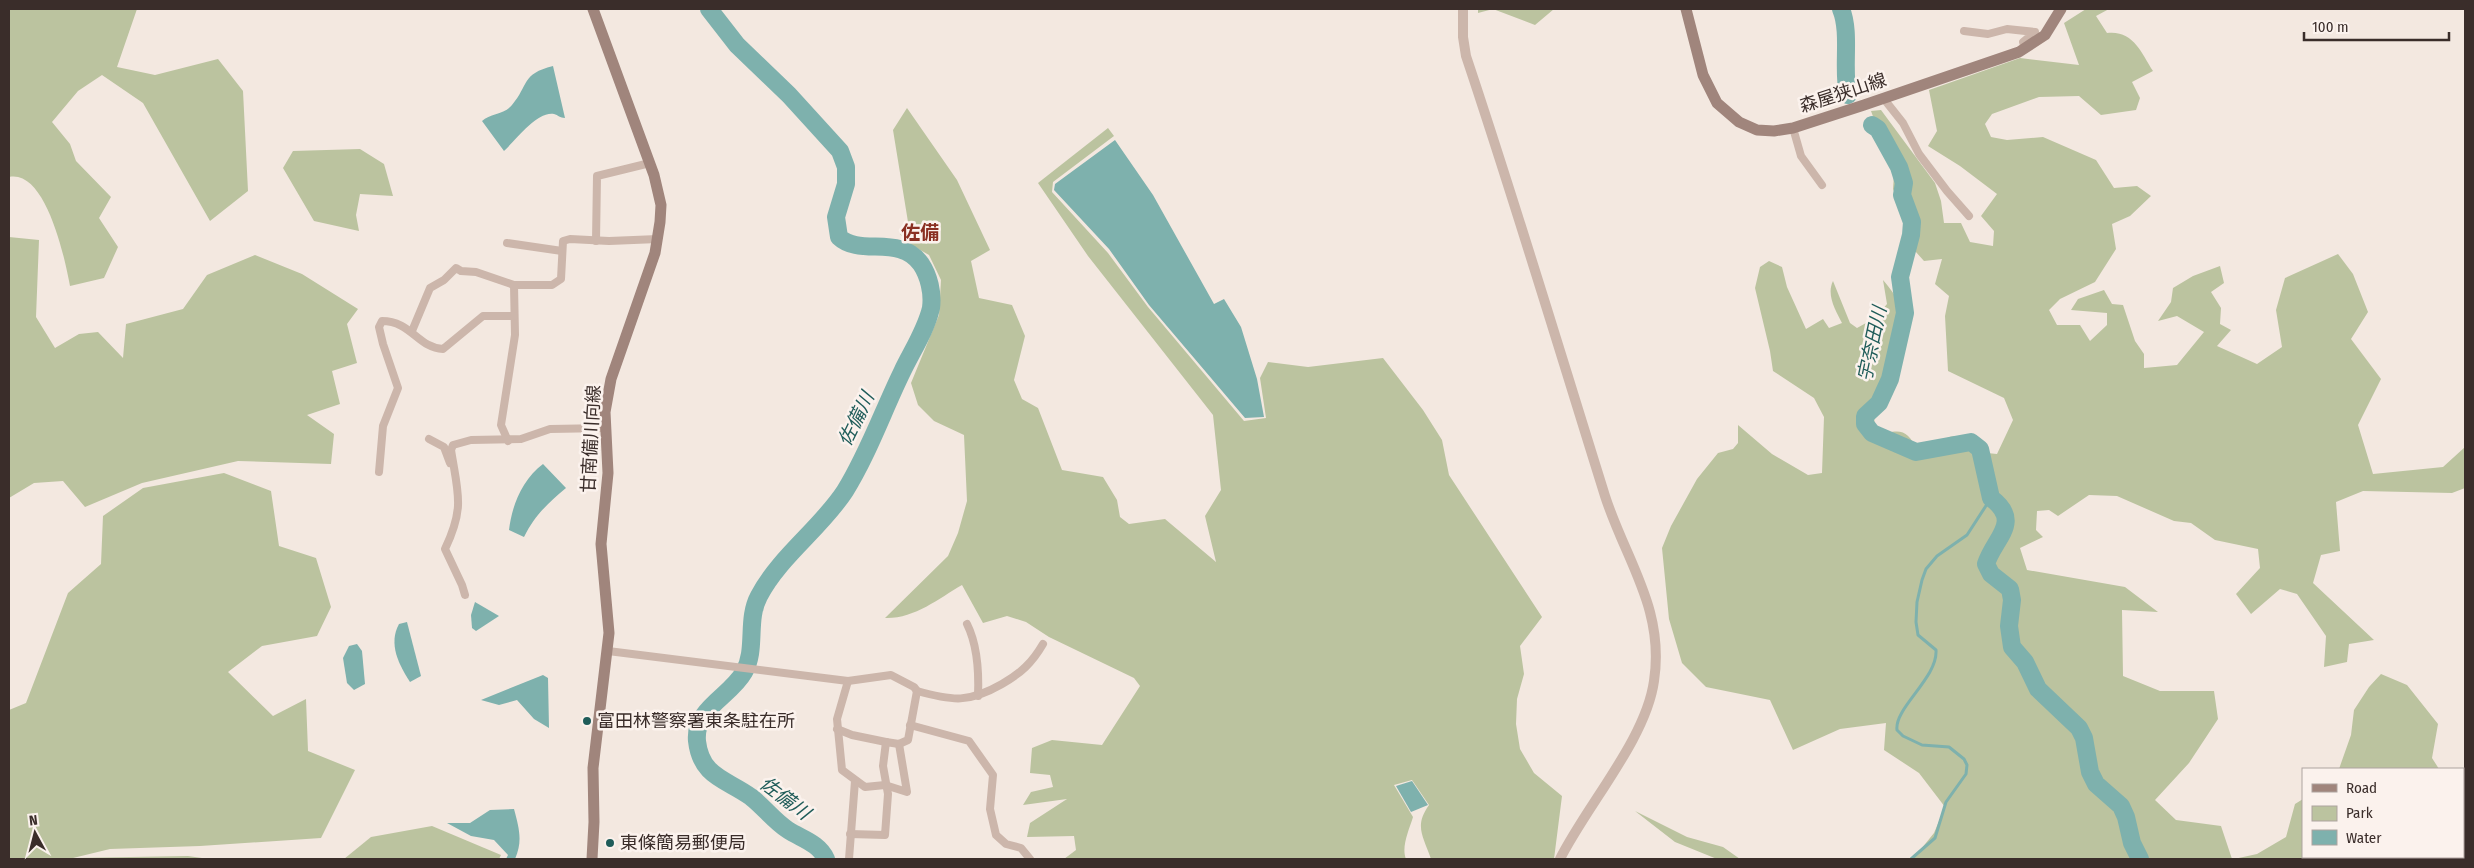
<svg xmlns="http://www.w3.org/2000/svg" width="2474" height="868" viewBox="0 0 2474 868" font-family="'Fira Sans Condensed','Noto Sans JP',sans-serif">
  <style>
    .green { fill: #bbc39f }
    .water { fill: #7eb1ad }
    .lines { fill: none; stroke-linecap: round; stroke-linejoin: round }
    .stream { stroke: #7eb1ad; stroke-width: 3 }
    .river { stroke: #7eb1ad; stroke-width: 18 }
    .minor { stroke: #ccb6ab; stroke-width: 8 }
    .tertiary { stroke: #ccb6ab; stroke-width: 10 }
    .secondary { stroke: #a0857c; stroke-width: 11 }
    .poi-dot { fill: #1f5c59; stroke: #fbf2ed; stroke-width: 2 }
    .labels { text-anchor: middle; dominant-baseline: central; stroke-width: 5; stroke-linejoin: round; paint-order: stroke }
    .street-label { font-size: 18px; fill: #3a2d2a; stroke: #fbf2ed }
    .poi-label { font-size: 18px; fill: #3a2d2a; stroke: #fbf2ed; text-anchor: start }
    .neighbourhood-label { font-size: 19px; font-weight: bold; fill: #8a2f22; stroke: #fbf2ed }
    .water-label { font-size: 19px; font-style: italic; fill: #1f5c59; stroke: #fbf2ed }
  </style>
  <rect width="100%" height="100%" fill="#f3e8e0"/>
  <!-- green -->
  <g class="green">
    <path d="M9 9H137L117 67 155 75 218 59 243 91 248 191 210 221 143 103 102 75 78 91 52 122 70 144 76 161 111 197 99 218 118 247 104 278 70 286C65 259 46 169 9 177Z"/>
    <path d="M1478 9H1554L1535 25 1493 9 1478 13Z"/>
    <path d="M2086 9H2109L2096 16 2107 33C2133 30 2141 52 2153 71L2132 82 2140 98 2136 110 2101 115 2079 96 2039 97 1992 114 1985 124 1991 137 2007 140 2043 137 2096 160 2114 188 2137 186 2151 196 2130 216 2112 224 2116 249 2095 282 2060 299 2049 310 2057 325H2080L2090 341 2107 325V313L2071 310 2078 299 2104 290 2112 304 2123 305 2135 341 2144 354V368L2177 365 2204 332 2177 316 2158 321 2171 302 2173 288 2193 276 2220 266 2224 283 2211 292 2221 308 2220 324 2231 330 2217 346 2257 364 2282 347 2276 310 2285 278 2338 254 2353 274 2368 312 2351 339 2381 379 2358 425 2373 474 2443 467 2465 447V488L2452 493 2363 491 2336 502 2340 551 2321 555 2313 583 2374 640 2349 644 2347 662 2324 667 2326 636 2297 594 2280 589 2251 614 2236 594 2260 568 2258 549 2215 540 2191 523 2174 521 2117 496 2089 495 2058 516 2049 510 2037 511 2036 530 2043 537 2020 548 2027 570 2125 587 2158 612 2122 610 2123 676 2160 691H2214L2218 719 2189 763 2155 800 2176 820 2221 826 2232 859H1913L1934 833 1945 807 1919 773 1884 750 1886 723 1840 729 1793 750 1770 700 1706 687 1682 663 1669 619 1662 548 1671 526 1697 479 1718 453 1733 449 1738 443V425L1772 454 1808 475 1822 473 1824 417 1814 398 1773 371 1770 351 1755 288 1760 267 1769 261 1782 267 1787 287 1806 329 1823 319 1829 328 1842 323C1836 311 1826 295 1833 281L1850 323 1857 328 1875 318 1887 304 1883 280C1889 287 1897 297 1900 306 1905 323 1898 362 1892 379 1882 406 1870 402 1876 436 1899 429 1907 427 1918 452 1948 447 1947 419 1977 452L1997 454 2013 420 2004 398 1948 371 1945 316 1949 296 1935 284 1942 259 1924 261 1907 242 1904 215 1893 189 1895 160 1878 130 1871 111 1881 110 1935 183 1941 201 1944 223H1961L1970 242 1993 246 1994 231 1981 216 1997 194 1960 166 1928 146 1937 131 1929 90 2020 58 2079 65 2064 23Z"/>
    <path d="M907 108 957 180 990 250 971 261 979 298 1012 305 1025 336 1014 380 1022 399 1038 408 1062 470 1103 477 1117 500 1120 517 1129 524 1165 519 1216 562 1205 516 1221 490 1213 415 1088 256 1038 183 1108 128 1114 136 1053 182 1052 192 1108 253 1148 307 1244 421 1266 418 1260 378 1268 362 1308 367 1383 358 1423 410 1442 440 1449 475 1542 617 1520 646 1524 674 1517 699 1516 724 1520 749 1534 773 1562 796 1554 859H1431C1423 836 1414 826 1429 805L1412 780 1394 785 1413 817C1409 830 1401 847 1406 859H1064L1076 850 1074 836 1027 837 1030 823 1067 799 1023 805 1031 792 1053 787 1050 775 1030 773 1032 748 1052 740 1102 745 1140 686 1134 678 1049 637 1026 622 1007 616 983 623 962 585C938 599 914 619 885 618L948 556 958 533 967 501 964 435 934 421 918 405 911 383 939 315 941 280 929 255 908 243 900 234 908 222 893 130Z"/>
    <path d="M360 149 384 164 393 196 360 194 356 215 359 231 314 221 283 168 293 151Z"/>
    <path d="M9 237 39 240 36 317 55 348 79 334 98 332 123 358 126 324 183 309 207 275 255 255 302 274 358 309 347 324 357 363 332 371 340 404 307 415 334 434 331 464 238 461 142 483 85 507 63 481 34 483 9 498Z"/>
    <path d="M224 473 271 491 279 546 316 558 331 607 317 636 262 646 228 672 273 716 306 699 308 751 355 770 321 838 200 846 110 849 73 858 188 856 209 859H9V710L26 703 68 593 101 564 103 516 143 488Z"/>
    <path d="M2381 674 2407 685 2438 724 2432 758 2439 769H2339L2351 735 2354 710 2369 687Z"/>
    <path d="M2465 779V859H2234L2257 854 2286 837 2295 804 2303 799V857H2463V780Z"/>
    <path d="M1635 811 1687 837 1723 847 1740 859H1717L1675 842Z"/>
    <path d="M432 826 501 855 499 859H344L371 837Z"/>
  </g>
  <!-- water -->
  <g class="water">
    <path d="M553 66 565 118C560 118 558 115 554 114 537 111 517 139 504 151L482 121C490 113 504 115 512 105 529 85 521 74 553 66Z"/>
    <path d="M1115 140 1153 195 1214 304 1224 299 1241 327 1257 379 1264 417 1245 418 1149 305 1109 249 1054 190 1055 184Z"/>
    <path d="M543 464 566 488C548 503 535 515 524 537L509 530C512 505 522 480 543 464Z"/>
    <path d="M475 602 499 616 476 631 472 628 471 615Z"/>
    <path d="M407 622 421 676 410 682C399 665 388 644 399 624Z"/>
    <path d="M357 644 362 651 365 684 354 690 347 683 343 658 349 646Z"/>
    <path d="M543 675 548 678 549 728 534 719 517 700 499 705 481 700Z"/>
    <path d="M1412 781 1428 805 1411 812 1396 786Z"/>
    <path d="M514 809C519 828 523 841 515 859H506L508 855 494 840 471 836 447 823H470L490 810Z"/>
  </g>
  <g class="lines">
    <!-- stream -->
    <path class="stream" d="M1911 859 1935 838 1946 802 1966 774 1967 765 1964 759 1949 747 1922 745 1903 736 1897 730C1894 708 1938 678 1936 650L1918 635 1916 622 1917 602 1922 580 1926 569 1937 556 1967 535 1991 498"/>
    <!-- river -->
    <g class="river">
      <path d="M709 9 737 45 789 95 840 151 846 167V184L836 217 839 237C860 257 900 234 921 264 929 276 933 293 931 308 926 330 912 351 902 372 883 411 868 454 845 491 821 528 780 556 759 596 746 620 757 649 744 672 730 697 694 708 697 741 701 777 726 779 751 797 764 807 774 821 788 830 802 839 819 843 826 859"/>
      <path d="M1841 9C1851 33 1842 69 1848 95"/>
      <path d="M1872 125 1878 129 1899 167 1904 183 1902 195 1912 222 1911 235 1900 277 1905 313 1890 379 1879 403 1865 416V424L1872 433 1916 452 1971 442 1980 449 1991 498C2023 522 1994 538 1986 564L1991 574 2010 589 2012 600 2009 626 2012 647 2025 662 2038 689 2079 728 2084 738 2090 772 2096 784 2121 806 2126 817 2132 843 2140 859"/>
    </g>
    <!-- minor -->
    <g class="minor">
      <path d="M1964 31 1988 34 2007 29 2035 32 2023 42 2025 49"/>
      <path d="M1884 99 1903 123 1919 154 1947 191 1969 216"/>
      <path d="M1793 128 1801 156 1822 185"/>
      <path d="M596 241 597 176 650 163"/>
      <path d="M507 243 562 251"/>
      <path d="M412 331 430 288 444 280 456 268 461 271 476 272 514 285H552L561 279 563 241 570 239 609 241 658 239"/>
      <path d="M429 439 444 447 450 463"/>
      <path d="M508 441 501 425 515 335 514 285"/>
      <path d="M379 472 383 426 398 388 383 344 379 327 382 321C411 321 418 348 443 349L483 316H514"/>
      <path d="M465 595 462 585 445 549C465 507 458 494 451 450L453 445 471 440 521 439 550 429 606 428"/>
      <path d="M967 624C978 646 979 672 978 696"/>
      <path d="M608 651 848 681 891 675 914 687 917 691C953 701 969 703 1002 684 1021 673 1032 663 1043 644"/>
      <path d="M848 681 837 719 842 770 865 787 885 785 907 792 899 744"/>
      <path d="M910 725 969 741 993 775 990 809 996 835 1006 844 1021 848 1030 859"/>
      <path d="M837 729 852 735 886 742"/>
      <path d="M850 834 885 835 888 794 883 766 886 742 899 744 908 740 917 691"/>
      <path d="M849 859 855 781"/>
    </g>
    <!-- tertiary -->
    <path class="tertiary" d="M1463 9V37L1466 56C1515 202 1559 349 1605 496 1626 561 1665 609 1654 681 1646 739 1587 805 1560 859"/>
    <!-- secondary -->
    <g class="secondary">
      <path d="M1686 9 1703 75 1717 103 1739 122 1757 130 1774 131 1793 128 1864 105 2019 52 2045 35 2061 9"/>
      <path d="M592 859 594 822 593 768 609 633 601 544 608 473 605 412 611 379 655 253 660 222 661 205 654 175 593 9"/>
    </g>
  </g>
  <!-- markers -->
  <g class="poi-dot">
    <circle cx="587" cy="721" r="5"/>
    <circle cx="610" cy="843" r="5"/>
  </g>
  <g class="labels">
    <!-- street labels -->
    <g class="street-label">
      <text transform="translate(1843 93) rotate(-18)">森屋狭山線</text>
      <text transform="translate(591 439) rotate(-87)">甘南備川向線</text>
    </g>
    <!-- poi labels -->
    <g class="poi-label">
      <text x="597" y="721">富田林警察署東条駐在所</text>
      <text x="620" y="843">東條簡易郵便局</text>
    </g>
    <!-- neighbourhood labels -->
    <g class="neighbourhood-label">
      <text x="920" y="232">佐備</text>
    </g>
    <!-- water labels -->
    <g class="water-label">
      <text transform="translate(1872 344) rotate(-78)">宇奈田川</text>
      <text transform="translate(856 419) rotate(-64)">佐備川</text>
      <text transform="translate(785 798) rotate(37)">佐備川</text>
    </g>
  </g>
  <!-- border -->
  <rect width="2474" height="868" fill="none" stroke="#3a2d2a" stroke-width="20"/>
  <!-- legend -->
  <rect x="2302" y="768" width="162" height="90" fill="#fbf2ed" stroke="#aea39f"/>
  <rect x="2312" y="784" width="25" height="8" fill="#a0857c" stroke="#aea39f"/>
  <text x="2346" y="793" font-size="15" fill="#3a2d2a">Road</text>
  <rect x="2312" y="806" width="25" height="15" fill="#bbc39f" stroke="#aea39f"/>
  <text x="2346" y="818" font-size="15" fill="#3a2d2a">Park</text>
  <rect x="2312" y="830" width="25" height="15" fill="#7eb1ad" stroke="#aea39f"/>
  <text x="2346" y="843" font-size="15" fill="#3a2d2a">Water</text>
  <!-- north arrow -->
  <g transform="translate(35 833) rotate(353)" stroke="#fbf2ed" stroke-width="4" paint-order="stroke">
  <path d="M0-4L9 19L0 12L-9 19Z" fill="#3a2d2a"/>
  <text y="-8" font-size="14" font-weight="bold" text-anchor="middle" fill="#3a2d2a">N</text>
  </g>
  <!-- scale -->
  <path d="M2304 32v8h145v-8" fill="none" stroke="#3a2d2a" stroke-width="2.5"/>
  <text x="2312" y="32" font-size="15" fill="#3a2d2a" stroke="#fbf2ed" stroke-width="4" paint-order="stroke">100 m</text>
</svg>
